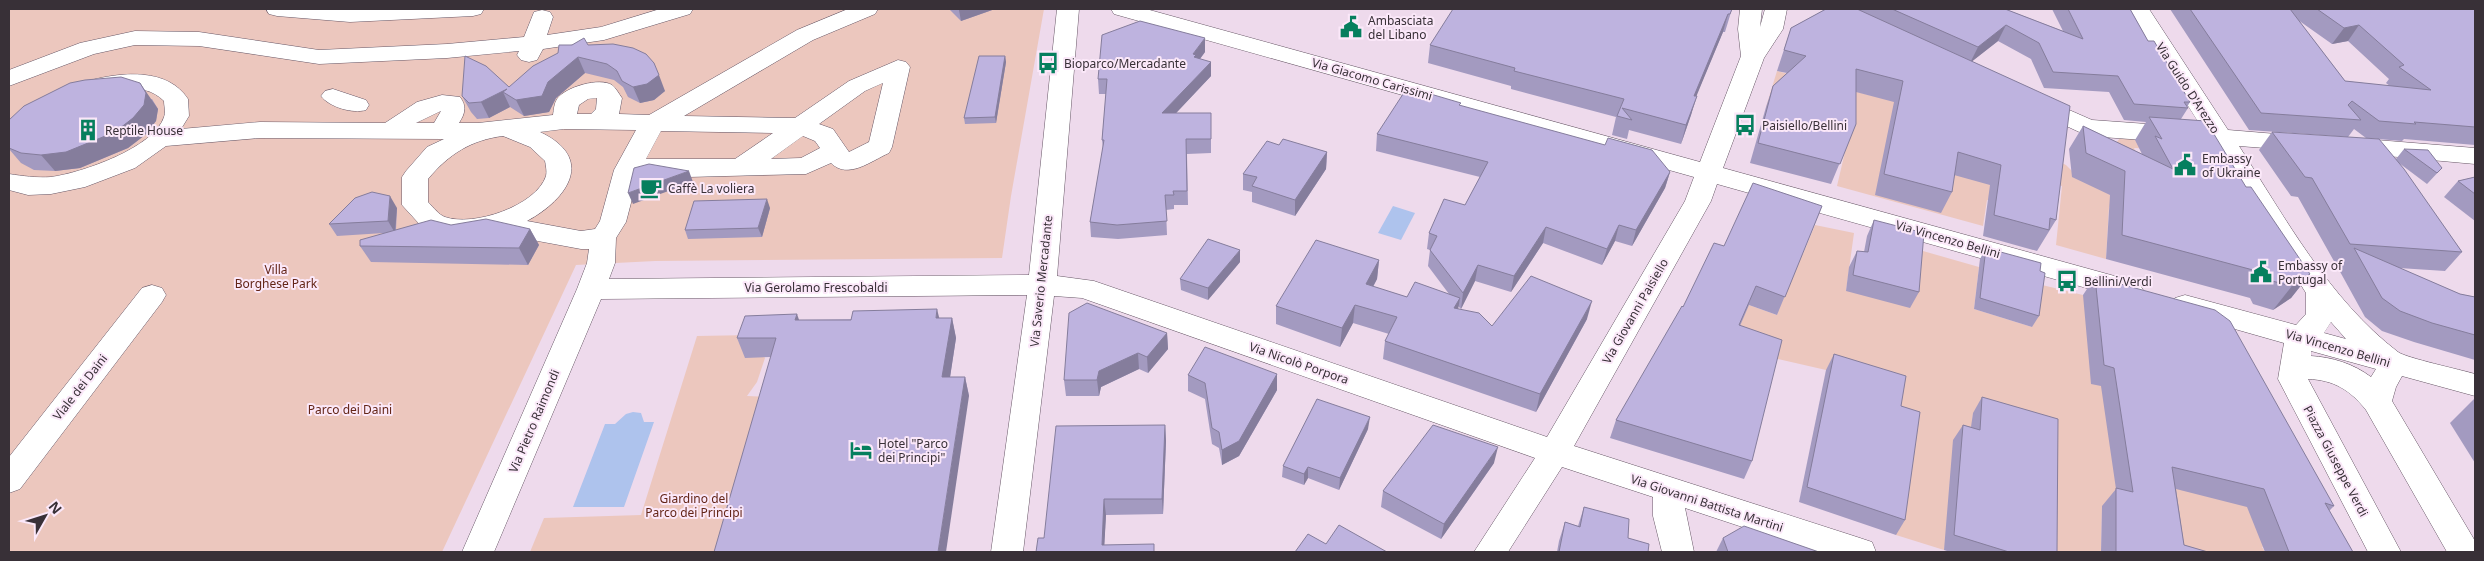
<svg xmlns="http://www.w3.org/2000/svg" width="2484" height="561" viewBox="0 0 2484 561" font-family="'Noto Sans',sans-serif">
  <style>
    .green { fill: #ecc7be }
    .water { fill: #aec3ed }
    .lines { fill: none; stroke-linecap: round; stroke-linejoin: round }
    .minor-casing { stroke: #675766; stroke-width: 1 }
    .minor { fill: #fff; fill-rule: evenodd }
    .wall { fill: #a39ac0; fill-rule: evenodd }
    .shaded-wall { fill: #857d9c }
    .building { fill: #beb3df; stroke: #857d9c }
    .labels { text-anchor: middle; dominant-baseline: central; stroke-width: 4; stroke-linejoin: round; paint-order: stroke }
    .poi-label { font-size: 12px; fill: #383037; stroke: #fbe8f9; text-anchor: start }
    .street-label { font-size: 12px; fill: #383037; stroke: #fbe8f9 }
    .park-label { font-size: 12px; fill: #632517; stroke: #fbe8f9 }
  </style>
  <rect width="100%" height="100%" fill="#eedaec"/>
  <!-- green -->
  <g class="green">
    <path d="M9 9H1044L1011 196 1002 258 655 261 576 265 442 552H9Z"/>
    <path d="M1777 71 1873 96 1880 88 2029 147 2066 165 2082 181 2122 136 2193 150 2134 148 2154 186 2109 207 2106 259 2056 245 2062 186 2043 181 2009 191 2006 205 1987 200 1983 226 1837 186 1848 139 1766 107Z"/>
    <path d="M1815 225 1854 233 1846 291 1916 249 1979 267 1974 309 2032 327 2038 284 2083 295 2145 397 2316 524 2262 547 2265 552H2166L2102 506 2101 552H2045L1973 413 1970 446 1944 550 1896 535 1911 428 1826 370 1774 358 1689 301 1749 305 1777 315 1789 249 1803 254Z"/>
    <path d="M752 335 765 358 757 382 747 396 772 397 729 552H530L544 518 641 515 697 336Z"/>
  </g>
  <!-- water -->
  <g class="water">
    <path d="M1393 206 1415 213 1401 240 1378 233Z"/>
    <path d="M633 412 641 413 644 422H654L624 507H573L605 424H615L626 414Z"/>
  </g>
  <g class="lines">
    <!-- minor casing -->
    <g class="minor-casing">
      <g id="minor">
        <path d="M266 9H484L481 14 473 16 350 22 277 16 269 14Z"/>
        <path d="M660 9H693L690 14 604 40 543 49 537 60 529 62 521 60 517 55 519 51 447 58 319 64 199 46 135 45 94 54 9 86V70L80 43 135 31 199 32 319 50 447 44 524 37 534 12 542 10 550 12 553 17 547 35 601 27Z"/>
        <path d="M848 9H878L875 14 813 40 684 116 795 118 849 81 898 60 906 62 910 67 892 147 889 153C871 161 848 180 831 163L806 174 688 177 654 174 638 176 626 222 616 238 615 263 609 279 1029 275 1057 9H1079L1057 276 1094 281 1547 437 1685 201 1694 177 1114 14 1111 9H1146L1700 162 1741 56 1738 29 1740 9H1762L1760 27 1765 9H1787L1783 29 1764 58 1723 168 2129 280 2139 283 2143 290 2139 297 2129 300 1717 184 1711 201 1574 446 1860 538 1872 542 1876 552H1818L1685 508 1694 552H1662L1653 516V497L1562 467 1508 552H1474L1535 458 1082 298 1054 296 1023 552H991L1027 295 601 299 494 552H462L577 289 587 263 589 249H581L495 233 460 239 438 234 423 228 402 205V177L406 171 427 147 444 139 260 138 166 146 135 168 85 187 51 194 28 195 9 190V174C23 176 36 178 51 177 81 173 154 148 164 117 166 112 164 106 164 101 140 78 119 97 92 90L88 85 92 80C123 72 168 68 188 99L189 116 181 129 260 122 385 123 417 102 442 95 460 97C467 106 465 114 459 123H478L553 115C554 109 554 104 557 99 565 87 600 77 612 85 616 88 619 94 622 98L619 114 649 115 797 30ZM883 83 869 142 849 152 833 129 819 124 865 91ZM597 98 596 109 591 114H577L579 105 588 99ZM441 111 434 123H416ZM564 129 636 130 614 170 600 221 595 229 581 231 527 221C568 199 596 158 540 132ZM661 131 773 133 735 159H646ZM503 136 530 147 545 161C546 166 547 172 546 176 536 206 473 227 445 217 439 215 433 207 428 202V179C449 154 471 140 503 136ZM803 136 815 141 820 148 801 158 771 159Z"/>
        <path d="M2127 9H2149L2228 130 2313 137 2316 143 2313 149 2304 151 2239 146C2286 219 2329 299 2398 352 2406 358 2462 370 2475 374V396L2402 376 2396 387 2392 401 2475 541V552H2447L2366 410C2350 390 2334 380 2308 379L2401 552H2368L2278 379 2284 343 2175 312 2171 305 2175 298 2185 295 2296 325 2306 314V293L2213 145 2088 136 2027 108 2023 103 2027 98 2035 95 2092 120 2202 128ZM2331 322 2346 339 2324 333ZM2311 351 2376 369 2371 377C2354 364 2332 357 2311 356Z"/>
        <path d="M333 89 366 100 369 105 366 110C353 114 329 107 321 96L325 91Z"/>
        <path d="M2352 138 2475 148V164L2343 152 2340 146 2343 140Z"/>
        <path d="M152 285 162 288 166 295 162 302 20 489 9 493V457L142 288Z"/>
      </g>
    </g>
    <!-- minor -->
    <use href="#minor" class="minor"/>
  </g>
  <!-- wall -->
  <g class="wall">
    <path d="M949 9H995L961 21Z"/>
    <path d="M1732 9 1725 32H1723L1696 96 1691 115 1681 144 1629 130 1627 139 1612 135 1616 117 1511 89V86L1428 63 1430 45Z"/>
    <path d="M1826 9H2005L2063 31 2052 9H2130L2148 41 2190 102 2187 107 2188 108 2181 119 2246 187 2310 274 2291 298 2273 310 2253 304 2250 298 2106 259 2110 195 2072 177 2069 149 2083 126 2142 154 2135 140 2146 122 2124 120 2109 92 2044 88 2031 59 1998 41 1972 61 2056 220 2037 251 1983 236 1990 185 1954 175 1952 192 1941 213 1875 195 1894 102 1856 92V124L1831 184 1750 163 1766 107 1773 86 1787 73 1777 71 1791 28Z"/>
    <path d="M2170 9H2475V145L2404 139 2402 141 2366 138 2354 129 2348 137 2249 130ZM2298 20 2332 44 2348 41 2389 79 2386 83 2390 86 2345 81Z"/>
    <path d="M572 45H588L665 91 654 100 640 103 628 97 623 87 614 80 585 73 556 98 549 112 524 116 510 107 489 118 477 119 471 112 462 96 509 87Z"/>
    <path d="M1205 52 1200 59 1211 76 1176 113H1211V153L1187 154 1188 205H1174V209L1166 210 1167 235 1118 239 1091 237 1090 222 1103 148 1102 140 1106 94H1099L1098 79Z"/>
    <path d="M1005 56 1006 62 996 123 965 124 964 118Z"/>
    <path d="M152 99 158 109 156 121 145 135 128 148 80 168 55 171 34 170 21 163 9 149V120Z"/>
    <path d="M1460 106 1670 172 1665 188 1632 246 1615 241 1602 265 1543 243 1511 292 1475 281 1461 309 1458 306V309L1492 326 1587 319 1536 412 1383 359 1385 341 1389 334 1353 323 1340 347 1276 324V306L1379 260 1377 279 1373 287 1407 297 1449 294 1428 266 1430 250 1427 249 1429 233 1465 205 1480 177 1376 151 1377 134Z"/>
    <path d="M2272 132 2396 159 2404 149 2442 168 2427 184 2399 163 2462 252 2445 271 2399 268 2460 294 2475 297V360L2414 342 2382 331 2365 317 2338 268 2341 264 2335 263 2298 197 2291 196 2259 150Z"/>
    <path d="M1279 145 1327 152 1326 169 1295 216 1252 202V192L1243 190V174Z"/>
    <path d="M2475 177V221L2444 197 2458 181Z"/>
    <path d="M1822 206 1777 315 1749 305 1740 326 1752 461 1744 479 1610 438 1616 420 1724 246Z"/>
    <path d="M397 208 396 230 451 225 530 229 539 245 528 265 371 262 360 246 384 233 337 236 329 224Z"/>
    <path d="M770 208 762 237 688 239 685 230Z"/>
    <path d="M1874 220 1919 292 1910 308 1846 291 1849 267 1857 251 1864 252 1867 236Z"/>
    <path d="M1986 248 2040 271 2039 316 2032 327 1974 309 1980 259Z"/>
    <path d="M1240 262 1208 300 1181 290 1180 279Z"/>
    <path d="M2095 277 2334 506 2329 511 2353 552H2265L2247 507 2176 489 2184 545 2208 552H2101L2102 506 2116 489 2101 386 2091 384 2083 295Z"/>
    <path d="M952 318 956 338 950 377H965L969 396 770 357 745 358 737 338 799 320Z"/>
    <path d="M1167 333 1168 349 1148 373 1139 369 1101 387 1099 396H1066L1064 380Z"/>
    <path d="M1834 354 1901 406 1905 520 1896 535 1799 502 1826 370Z"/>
    <path d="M1188 375 1277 390 1239 456 1222 465 1219 448 1212 444 1205 399 1188 391Z"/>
    <path d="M1982 397 2057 552H1950L1944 550 1953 440 1963 425 1971 427 1973 413Z"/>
    <path d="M2474 399 2475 400V463L2450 423Z"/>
    <path d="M1165 425 1166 441 1163 514 1106 515 1104 545 1155 552 1044 538Z"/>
    <path d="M1368 429 1339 490 1308 478 1304 485 1282 477 1283 466Z"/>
    <path d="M1494 463 1441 539 1381 507 1383 491Z"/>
    <path d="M1584 507 1628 538 1648 552H1557L1559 541 1565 522 1578 526Z"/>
    <path d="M1723 538 1819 552H1716Z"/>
  </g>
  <!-- shaded-wall -->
  <g class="shaded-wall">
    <path d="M963 9H995L961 21 959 10Z"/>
    <path d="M1728 14 1723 32 1689 114 1694 96Z"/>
    <path d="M2006 25 1998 41 1970 63 1978 47Z"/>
    <path d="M2359 25 2348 41 2332 44 2344 28Z"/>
    <path d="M1205 38V52L1196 64 1193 54Z"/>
    <path d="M1005 56 1006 62 996 123 995 117Z"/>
    <path d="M578 57 585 73 556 98 549 112 524 116 516 100 548 82Z"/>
    <path d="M1211 62V76L1162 128V113Z"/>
    <path d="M659 75 665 91 654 100 640 103 633 87Z"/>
    <path d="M140 83 158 109 156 121 145 135 128 148 80 168 55 171 41 155Z"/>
    <path d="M507 89 503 92 510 107 489 118 481 102Z"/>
    <path d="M1697 96 1691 115 1681 144 1686 125Z"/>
    <path d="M1327 152 1326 169 1295 216V200Z"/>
    <path d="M689 171 693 182 633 204 628 193Z"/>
    <path d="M1670 172 1665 188 1632 246 1636 230Z"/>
    <path d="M390 196 397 208 395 233 388 221Z"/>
    <path d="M767 199 770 208 762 237 758 228Z"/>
    <path d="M1619 225 1615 241 1602 265 1607 249Z"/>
    <path d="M1546 227 1543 243 1511 292 1514 276Z"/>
    <path d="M530 229 539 245 528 265 519 248Z"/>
    <path d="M1240 250V262L1208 300V288Z"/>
    <path d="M1379 260 1377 279 1364 303 1366 284Z"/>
    <path d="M1478 265 1475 281 1461 309 1463 293Z"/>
    <path d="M2310 274 2291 298 2273 310 2292 286Z"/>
    <path d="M1460 298 1457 316 1454 308Z"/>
    <path d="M1592 301 1587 319 1536 412 1540 394Z"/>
    <path d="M1355 305 1353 323 1340 347 1342 328Z"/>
    <path d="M937 309 942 329 936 318Z"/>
    <path d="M797 314 804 334 795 320Z"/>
    <path d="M952 318 956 338 947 397 942 377Z"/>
    <path d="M1167 333 1168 349 1148 373 1147 357Z"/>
    <path d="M1138 353 1139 369 1101 387 1099 396 1097 380 1099 371Z"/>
    <path d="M1277 374V390L1239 456 1222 465V450Z"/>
    <path d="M965 377 969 396 946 552H938Z"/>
    <path d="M1370 417 1368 429 1339 490 1340 478Z"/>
    <path d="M1165 425 1166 441 1163 514 1162 499Z"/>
    <path d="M1498 447 1494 463 1441 539 1444 524Z"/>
    <path d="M1308 467V478L1304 485V474Z"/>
    <path d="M1104 499 1106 515 1104 552 1102 545Z"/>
  </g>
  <!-- building -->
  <g class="building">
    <path d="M1453 9H1732L1730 14H1728L1694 96H1697L1686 125 1622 108 1632 120 1617 116 1624 99 1514 71 1515 68 1430 45Z"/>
    <path d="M1826 9H1857L2070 106 2056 220 2050 218 2049 230 1994 215 2001 165 1958 152 1952 192 1884 174 1903 81 1856 69V124L1840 164 1758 143 1773 86 1806 56 1784 50 1791 28Z"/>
    <path d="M1892 9H2005L2083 39 2068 9H2130L2148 41H2154L2190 102H2184L2188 108 2134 104 2118 76 2053 72 2039 43 2006 25 1978 47Z"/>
    <path d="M2190 9H2290L2345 81 2431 90 2399 67 2404 65 2359 25 2344 28 2317 9H2475V127L2414 122 2416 124 2379 121 2352 101 2348 105 2361 120 2261 113Z"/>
    <path d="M1140 21 1205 38 1193 54 1196 55 1194 57 1211 62 1162 113H1211V139H1186L1187 191H1173L1174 195H1165L1167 221 1117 225 1090 222 1104 140H1102L1107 79H1098L1102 35Z"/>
    <path d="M584 38 588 45 613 44 633 48 646 54 654 63 659 75 647 84 633 87 622 81 617 71 607 64 578 57 548 82 542 96 516 100 503 92 507 89 481 102 469 103 462 96 465 56 486 66 509 87 533 66 558 53 559 45H572Z"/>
    <path d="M979 56H1005L995 117 964 118Z"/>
    <path d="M121 77 140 83 146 93 144 105 133 118 115 132 66 152 41 155 21 153 9 148V120L24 106 70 83 85 80Z"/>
    <path d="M1417 90 1461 103 1459 105 1605 145 1608 138 1652 150 1670 172 1636 230 1619 225 1607 249 1546 227 1514 276 1478 265 1463 293 1430 250 1437 236 1429 233 1444 199 1465 205 1488 162 1377 134 1405 91 1417 94Z"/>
    <path d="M2149 117 2206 121 2246 187H2251L2310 274 2292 286 2272 281 2268 274 2122 235 2125 171 2086 153 2083 126 2173 169 2155 136 2162 139Z"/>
    <path d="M2272 132 2379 139 2404 169 2462 252 2350 244 2312 178 2305 177Z"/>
    <path d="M1283 139 1327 152 1295 200 1252 186 1257 177 1243 174 1267 141 1279 145Z"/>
    <path d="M2404 149 2428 150 2442 168 2437 173Z"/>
    <path d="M649 164 689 171 628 193 634 168Z"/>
    <path d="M2475 177V194L2458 181Z"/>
    <path d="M1753 183 1822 206 1785 297 1756 286 1739 325 1782 340 1752 461 1616 420 1682 306 1683 307 1714 243 1724 246Z"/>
    <path d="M372 192 390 196 388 221 329 224 355 198Z"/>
    <path d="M767 199 758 228 685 230 694 201Z"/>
    <path d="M486 219 530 229 519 248 360 246V240L431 220 451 225Z"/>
    <path d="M1874 220 1924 233 1919 292 1853 275 1857 251 1868 252Z"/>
    <path d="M1208 239 1240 250 1208 288 1180 279Z"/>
    <path d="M1316 240 1379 260 1366 284 1407 297 1415 282 1460 298 1454 308 1479 313 1492 326 1531 276 1592 301 1540 394 1385 341 1397 317 1355 305 1342 328 1276 306Z"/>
    <path d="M1986 248 2041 263 2040 271 2045 273 2039 316 1980 298Z"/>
    <path d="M2354 248 2460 294 2475 297V335L2432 323 2400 311 2382 298Z"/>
    <path d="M2095 277 2215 310 2230 321 2334 506 2325 503 2353 552H2289L2264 489 2172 467 2184 545 2208 552H2116V488L2133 492 2114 368 2104 365Z"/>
    <path d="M1087 303 1167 333 1147 357 1138 353 1099 371 1097 380H1064L1069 313Z"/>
    <path d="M937 309 936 318H952L942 377H965L938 552H714L776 338H737L745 316 797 314 795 320H851L853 311Z"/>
    <path d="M1205 347 1277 374 1239 441 1222 450 1219 432 1212 428 1205 383 1188 375Z"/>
    <path d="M1834 354 1906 376 1901 406 1920 412 1905 520 1807 487Z"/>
    <path d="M1982 397 2058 419 2057 552H2009L1954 535 1963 425 1980 430Z"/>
    <path d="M1317 399 1370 417 1340 478 1308 467 1304 474 1283 466Z"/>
    <path d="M1165 425 1162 499H1104L1102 545 1154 544V552H1036L1038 538H1044L1056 426Z"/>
    <path d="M1433 425 1498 447 1444 524 1383 491Z"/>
    <path d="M1584 507 1629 519 1628 538 1649 544 1648 552H1559L1565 522 1580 527Z"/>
    <path d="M1339 525 1387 552H1295L1308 534 1326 544Z"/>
    <path d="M1744 526 1819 552H1728L1723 538Z"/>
  </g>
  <!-- icons -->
  <defs>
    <g id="civic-bare" transform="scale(1.725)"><path d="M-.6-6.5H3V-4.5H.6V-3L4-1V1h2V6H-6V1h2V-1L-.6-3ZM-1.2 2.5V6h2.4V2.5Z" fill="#067f5e" stroke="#fbe8f9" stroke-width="2.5" paint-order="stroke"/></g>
    <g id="bus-bare" transform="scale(1.725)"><path d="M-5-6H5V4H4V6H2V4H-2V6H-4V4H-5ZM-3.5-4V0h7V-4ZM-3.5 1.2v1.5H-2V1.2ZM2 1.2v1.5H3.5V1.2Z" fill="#067f5e" stroke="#fbe8f9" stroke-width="2.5" paint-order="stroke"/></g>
    <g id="building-bare" transform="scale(1.725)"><path d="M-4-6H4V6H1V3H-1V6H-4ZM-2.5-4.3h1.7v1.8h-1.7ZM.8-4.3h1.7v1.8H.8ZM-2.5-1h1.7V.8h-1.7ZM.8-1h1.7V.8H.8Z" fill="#067f5e" stroke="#fbe8f9" stroke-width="2.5" paint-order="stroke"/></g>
    <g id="cafe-bare" transform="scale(1.725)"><path d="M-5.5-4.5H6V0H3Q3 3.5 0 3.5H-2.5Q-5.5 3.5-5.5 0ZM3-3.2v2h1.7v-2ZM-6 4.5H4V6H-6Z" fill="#067f5e" stroke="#fbe8f9" stroke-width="2.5" paint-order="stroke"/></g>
    <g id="hotel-bare" transform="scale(1.725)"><path d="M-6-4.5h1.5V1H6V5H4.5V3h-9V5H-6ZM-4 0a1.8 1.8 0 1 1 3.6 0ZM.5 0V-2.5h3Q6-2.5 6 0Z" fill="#067f5e" stroke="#fbe8f9" stroke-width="2.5" paint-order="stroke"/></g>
  </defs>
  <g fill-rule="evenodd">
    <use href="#civic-bare" x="1351" y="27"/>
    <use href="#bus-bare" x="1048" y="63"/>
    <use href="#bus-bare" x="1745" y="125"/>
    <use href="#building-bare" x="88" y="130"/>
    <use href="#civic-bare" x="2185" y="165"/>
    <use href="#cafe-bare" x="651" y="188"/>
    <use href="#civic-bare" x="2261" y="272"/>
    <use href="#bus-bare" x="2067" y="281"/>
    <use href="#hotel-bare" x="861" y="450"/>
  </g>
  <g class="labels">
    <!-- poi labels -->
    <g class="poi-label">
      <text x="1368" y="20">Ambasciata<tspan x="1368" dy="14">del Libano</tspan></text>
      <text x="1064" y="63">Bioparco/Mercadante</text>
      <text x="1762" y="125">Paisiello/Bellini</text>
      <text x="105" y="130">Reptile House</text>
      <text x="2202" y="158">Embassy<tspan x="2202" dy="14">of Ukraine</tspan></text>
      <text x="668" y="188">Caffè La voliera</text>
      <text x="2278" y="265">Embassy of<tspan x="2278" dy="14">Portugal</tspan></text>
      <text x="2084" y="281">Bellini/Verdi</text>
      <text x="878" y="443">Hotel "Parco<tspan x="878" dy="14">dei Principi"</tspan></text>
    </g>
    <!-- street labels -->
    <g class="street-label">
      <text transform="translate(1372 79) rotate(16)">Via Giacomo Carissimi</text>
      <text transform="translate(2188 88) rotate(57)">Via Guido D'Arezzo</text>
      <text transform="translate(1948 239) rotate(16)">Via Vincenzo Bellini</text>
      <text transform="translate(1041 281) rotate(-84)">Via Saverio Mercadante</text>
      <text x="816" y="287">Via Gerolamo Frescobaldi</text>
      <text transform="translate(1635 311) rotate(-60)">Via Giovanni Paisiello</text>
      <text transform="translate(2338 348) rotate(16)">Via Vincenzo Bellini</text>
      <text transform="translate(1299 363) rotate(19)">Via Nicolò Porpora</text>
      <text transform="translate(80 387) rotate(-52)">Viale dei Daini</text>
      <text transform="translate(534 421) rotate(-67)">Via Pietro Raimondi</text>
      <text transform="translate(2336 461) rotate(62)">Piazza Giuseppe Verdi</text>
      <text transform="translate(1707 503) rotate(18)">Via Giovanni Battista Martini</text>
    </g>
    <!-- park labels -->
    <g class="park-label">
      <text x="276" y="269">Villa<tspan x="276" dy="14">Borghese Park</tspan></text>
      <text x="350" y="409">Parco dei Daini</text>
      <text x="694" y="498">Giardino del<tspan x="694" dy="14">Parco dei Principi</tspan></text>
    </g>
  </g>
  <!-- border -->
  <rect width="2484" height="561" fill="none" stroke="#383037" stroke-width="20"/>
  <!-- north arrow -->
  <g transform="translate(45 516) rotate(51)" stroke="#fbe8f9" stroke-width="4" paint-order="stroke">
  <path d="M0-4L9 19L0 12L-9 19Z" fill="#383037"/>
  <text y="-8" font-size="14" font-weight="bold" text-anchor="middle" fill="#383037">N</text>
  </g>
</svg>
